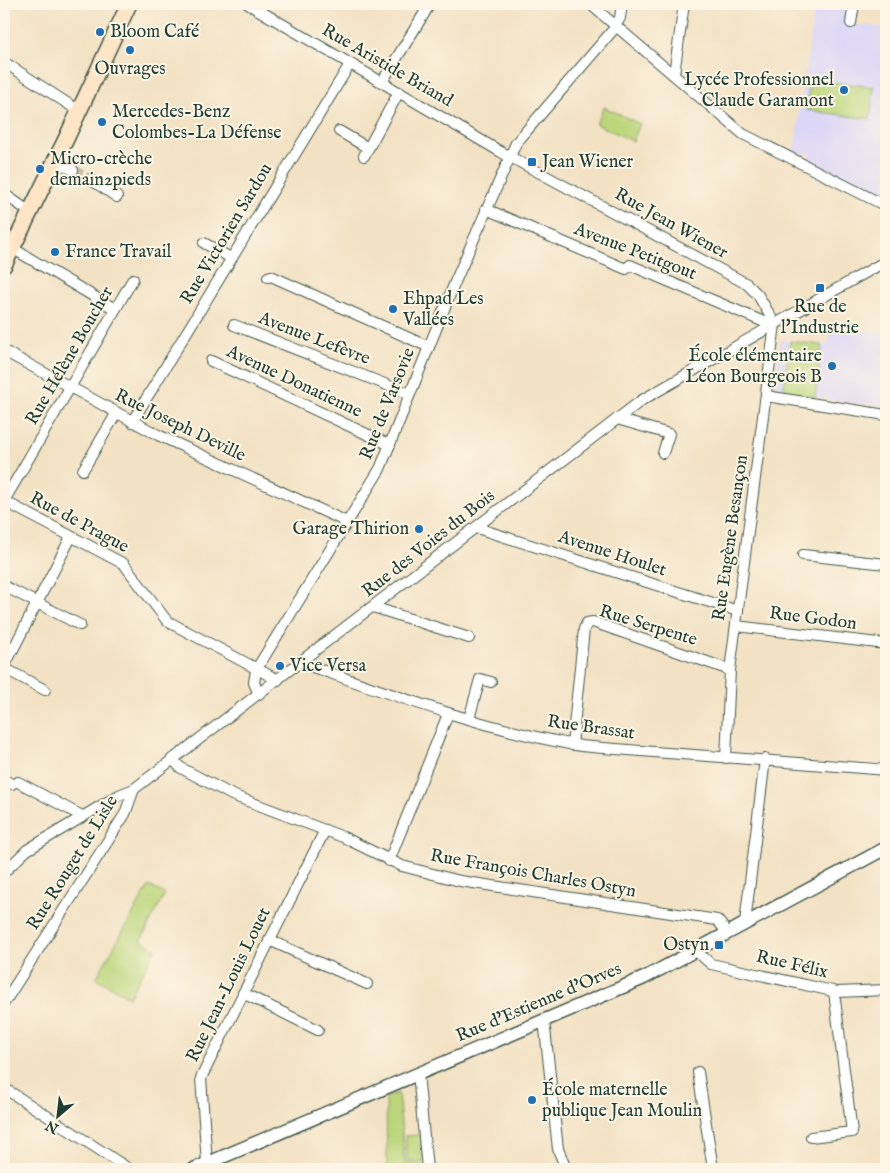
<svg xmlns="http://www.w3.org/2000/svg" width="890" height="1173" viewBox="0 0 890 1173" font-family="'IM FELL English',serif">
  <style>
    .built { fill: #dbd6f7 }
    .green { fill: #bcd57a; stroke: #6e8957 }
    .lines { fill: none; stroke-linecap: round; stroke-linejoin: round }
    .minor-tunnel { stroke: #c9c0a6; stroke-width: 10; stroke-dasharray: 10 5; stroke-linecap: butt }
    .minor-casing { stroke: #3f5649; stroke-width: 12 }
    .tertiary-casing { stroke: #3f5649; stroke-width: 15 }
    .secondary-casing { stroke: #3f5649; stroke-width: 18 }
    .minor { stroke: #fff; stroke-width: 10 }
    .tertiary { stroke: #fff; stroke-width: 12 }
    .secondary { stroke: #fde5c5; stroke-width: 15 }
    .poi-dot { fill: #1f6fb2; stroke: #fcf5e5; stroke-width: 2 }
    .labels { text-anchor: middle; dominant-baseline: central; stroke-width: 4; stroke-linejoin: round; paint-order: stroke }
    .poi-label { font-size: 18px; fill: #1f3d34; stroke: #fcf5e5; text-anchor: start }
    .street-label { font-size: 18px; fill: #1f3d34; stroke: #fcf5e5 }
  </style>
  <rect width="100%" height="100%" fill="#fcf5e5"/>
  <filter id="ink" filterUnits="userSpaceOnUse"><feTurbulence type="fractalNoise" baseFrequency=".02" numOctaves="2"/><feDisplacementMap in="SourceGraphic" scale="10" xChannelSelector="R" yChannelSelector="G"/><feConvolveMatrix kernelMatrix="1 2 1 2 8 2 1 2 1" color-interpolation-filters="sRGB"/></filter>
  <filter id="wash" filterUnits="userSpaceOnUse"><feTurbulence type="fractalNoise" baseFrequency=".0096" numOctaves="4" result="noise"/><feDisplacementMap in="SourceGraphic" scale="20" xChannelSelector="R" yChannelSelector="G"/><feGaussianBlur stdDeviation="1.12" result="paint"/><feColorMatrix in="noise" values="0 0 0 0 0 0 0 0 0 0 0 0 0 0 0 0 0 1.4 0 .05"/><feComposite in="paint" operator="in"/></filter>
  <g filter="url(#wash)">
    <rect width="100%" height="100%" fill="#f3e1c3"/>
    <!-- built -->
    <g class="built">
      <path d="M815 4 847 5 845 23 886 28V199L810 160V154L794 152Z"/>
      <path d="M830 327 886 333V407L777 392 774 387 781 340 828 345Z"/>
    </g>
    <!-- green -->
    <g class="green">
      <path d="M810 79 874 87 870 119 806 110Z"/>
      <path d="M604 107 640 124 633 141 596 124Z"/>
      <path d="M790 341 822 345 815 397 783 392Z"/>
      <path d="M149 886 165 894 141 940 156 949 129 997 96 978Z"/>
      <path d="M398 1093 405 1164 423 1162 424 1169H387L386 1097Z"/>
      <path d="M421 1135 423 1160 407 1161 405 1136Z"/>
    </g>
  </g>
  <g filter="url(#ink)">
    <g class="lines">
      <!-- minor-tunnel -->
      <path class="minor-tunnel" d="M73 170 90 179"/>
      <!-- minor casing -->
      <g class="minor-casing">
        <g id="minor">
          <path d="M248 4 501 152 747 284 758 295 775 324"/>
          <path d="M590 4 743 134 886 206"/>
          <path d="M851 23 854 4"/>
          <path d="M4 62 79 111"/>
          <path d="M674 74 684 4"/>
          <path d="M382 82 430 4"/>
          <path d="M339 131 368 148"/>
          <path d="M364 156 399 92"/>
          <path d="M55 161 73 170"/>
          <path d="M90 179 117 197"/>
          <path d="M4 194 30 212"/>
          <path d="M486 209 626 269 630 265 771 325"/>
          <path d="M204 243 231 258"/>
          <path d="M12 248 115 309"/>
          <path d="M268 277 271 276 429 347"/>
          <path d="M234 325 410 394"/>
          <path d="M4 351 158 435 347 522"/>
          <path d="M211 361 390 445"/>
          <path d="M766 396 886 415"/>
          <path d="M617 419 669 434 663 453"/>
          <path d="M132 422 350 64"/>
          <path d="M83 470 116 414"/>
          <path d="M4 501 124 564 167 621 278 680"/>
          <path d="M4 501 133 279"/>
          <path d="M477 528 738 611"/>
          <path d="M803 555 886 564"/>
          <path d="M4 586 80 625"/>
          <path d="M373 607 469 638"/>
          <path d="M736 626 886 644"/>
          <path d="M304 661 310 666C399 697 488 730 581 746 683 755 785 761 886 770"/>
          <path d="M4 667 71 537"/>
          <path d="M4 668 45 690"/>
          <path d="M259 694 254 683 256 670 380 469 455 282 516 143 613 30 620 18 622 4"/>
          <path d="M469 719 480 679 491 682"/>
          <path d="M572 745 584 629 587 623 593 622 730 670"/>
          <path d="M726 758 730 670 775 324"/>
          <path d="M172 759 181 768 232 795 343 837 402 866 460 881 717 920 728 933"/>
          <path d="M4 780 12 784"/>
          <path d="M18 782 82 816"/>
          <path d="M389 861 448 714"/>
          <path d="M4 872 27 850 119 795 134 789 642 400 886 261"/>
          <path d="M745 923 765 759"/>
          <path d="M269 940 367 984"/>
          <path d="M695 950 711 964 837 992 886 990"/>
          <path d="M243 993 318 1030"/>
          <path d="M4 1003 125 814 134 789"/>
          <path d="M544 1020 558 1149 566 1169"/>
          <path d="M698 1072 713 1169"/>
          <path d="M418 1073 427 1169"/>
          <path d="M4 1088 129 1169"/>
          <path d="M811 1137 852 1132 834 992"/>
          <path d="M207 1164 201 1078 325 830"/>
        </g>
      </g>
      <!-- tertiary casing -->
      <g class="tertiary-casing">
        <path id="tertiary" d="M194 1169 644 978 886 848"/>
      </g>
      <!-- secondary casing -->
      <g class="secondary-casing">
        <path id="secondary" d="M4 265 66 139 129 4"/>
      </g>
      <!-- minor -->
      <use href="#minor" class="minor"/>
      <!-- tertiary -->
      <use href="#tertiary" class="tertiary"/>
      <!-- secondary -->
      <use href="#secondary" class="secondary"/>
    </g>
  </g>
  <!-- markers -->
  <g class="poi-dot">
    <circle cx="100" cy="32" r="5"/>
    <circle cx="130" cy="50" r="5"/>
    <circle cx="844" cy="90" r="5"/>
    <circle cx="102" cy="122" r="5"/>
    <rect x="527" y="157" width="10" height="10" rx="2.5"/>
    <circle cx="40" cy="169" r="5"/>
    <circle cx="55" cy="252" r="5"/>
    <rect x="815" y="283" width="10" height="10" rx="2.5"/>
    <circle cx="393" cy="309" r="5"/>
    <circle cx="832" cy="366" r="5"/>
    <circle cx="419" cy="529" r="5"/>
    <circle cx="280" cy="666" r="5"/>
    <rect x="714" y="940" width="10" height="10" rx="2.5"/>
    <circle cx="532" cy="1100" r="5"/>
  </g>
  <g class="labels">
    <!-- poi labels -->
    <g class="poi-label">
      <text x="110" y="32">Bloom Café</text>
      <text x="130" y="69" text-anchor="middle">Ouvrages</text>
      <text x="834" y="80" text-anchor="end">Lycée Professionnel<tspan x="834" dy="21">Claude Garamont</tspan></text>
      <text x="112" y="112">Mercedes-Benz<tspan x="112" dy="21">Colombes-La Défense</tspan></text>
      <text x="50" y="159">Micro-crèche<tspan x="50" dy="21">demain2pieds</tspan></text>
      <text x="542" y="162">Jean Wiener</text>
      <text x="65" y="252">France Travail</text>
      <text x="403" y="299">Ehpad Les<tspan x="403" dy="21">Vallées</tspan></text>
      <text x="820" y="307" text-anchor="middle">Rue de<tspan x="820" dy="21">l'Industrie</tspan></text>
      <text x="822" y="356" text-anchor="end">École élémentaire<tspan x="822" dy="21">Léon Bourgeois B</tspan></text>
      <text x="409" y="529" text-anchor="end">Garage Thirion</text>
      <text x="290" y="666">Vice Versa</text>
      <text x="709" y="945" text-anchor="end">Ostyn</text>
      <text x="542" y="1090">École maternelle<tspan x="542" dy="21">publique Jean Moulin</tspan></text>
    </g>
    <!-- street labels -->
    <g class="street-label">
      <text transform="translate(387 66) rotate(30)">Rue Aristide Briand</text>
      <text transform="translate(671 224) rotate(29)">Rue Jean Wiener</text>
      <text transform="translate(227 234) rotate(-59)">Rue Victorien Sardou</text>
      <text transform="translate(635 252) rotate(21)">Avenue Petitgout</text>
      <text transform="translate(314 339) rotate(21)">Avenue Lefèvre</text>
      <text transform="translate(70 356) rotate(-60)">Rue Hélène Boucher</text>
      <text transform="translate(294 382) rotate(25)">Avenue Donatienne</text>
      <text transform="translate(388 404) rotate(-68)">Rue de Varsovie</text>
      <text transform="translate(180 426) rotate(26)">Rue Joseph Deville</text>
      <text transform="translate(79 523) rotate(28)">Rue de Prague</text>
      <text transform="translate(731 538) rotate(-82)">Rue Eugène Besançon</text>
      <text transform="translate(429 544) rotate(-38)">Rue des Voies du Bois</text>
      <text transform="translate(612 554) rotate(18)">Avenue Houlet</text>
      <text transform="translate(813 619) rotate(7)">Rue Godon</text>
      <text transform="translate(648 626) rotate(17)">Rue Serpente</text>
      <text transform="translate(591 728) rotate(8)">Rue Brassat</text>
      <text transform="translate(73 863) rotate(-58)">Rue Rouget de Lisle</text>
      <text transform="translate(533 874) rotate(10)">Rue François Charles Ostyn</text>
      <text transform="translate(792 965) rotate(13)">Rue Félix</text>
      <text transform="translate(229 985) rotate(-64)">Rue Jean-Louis Louet</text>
      <text transform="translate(539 1003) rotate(-23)">Rue d'Estienne d'Orves</text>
    </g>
  </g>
  <!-- margin -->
  <rect width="890" height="1173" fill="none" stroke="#fcf5e5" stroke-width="20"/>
  <!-- north arrow -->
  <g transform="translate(58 1116) rotate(208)" stroke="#fcf5e5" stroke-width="4" paint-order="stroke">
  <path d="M0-4L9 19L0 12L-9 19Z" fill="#1f3d34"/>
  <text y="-8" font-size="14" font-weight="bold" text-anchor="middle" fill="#1f3d34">N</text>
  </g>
</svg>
